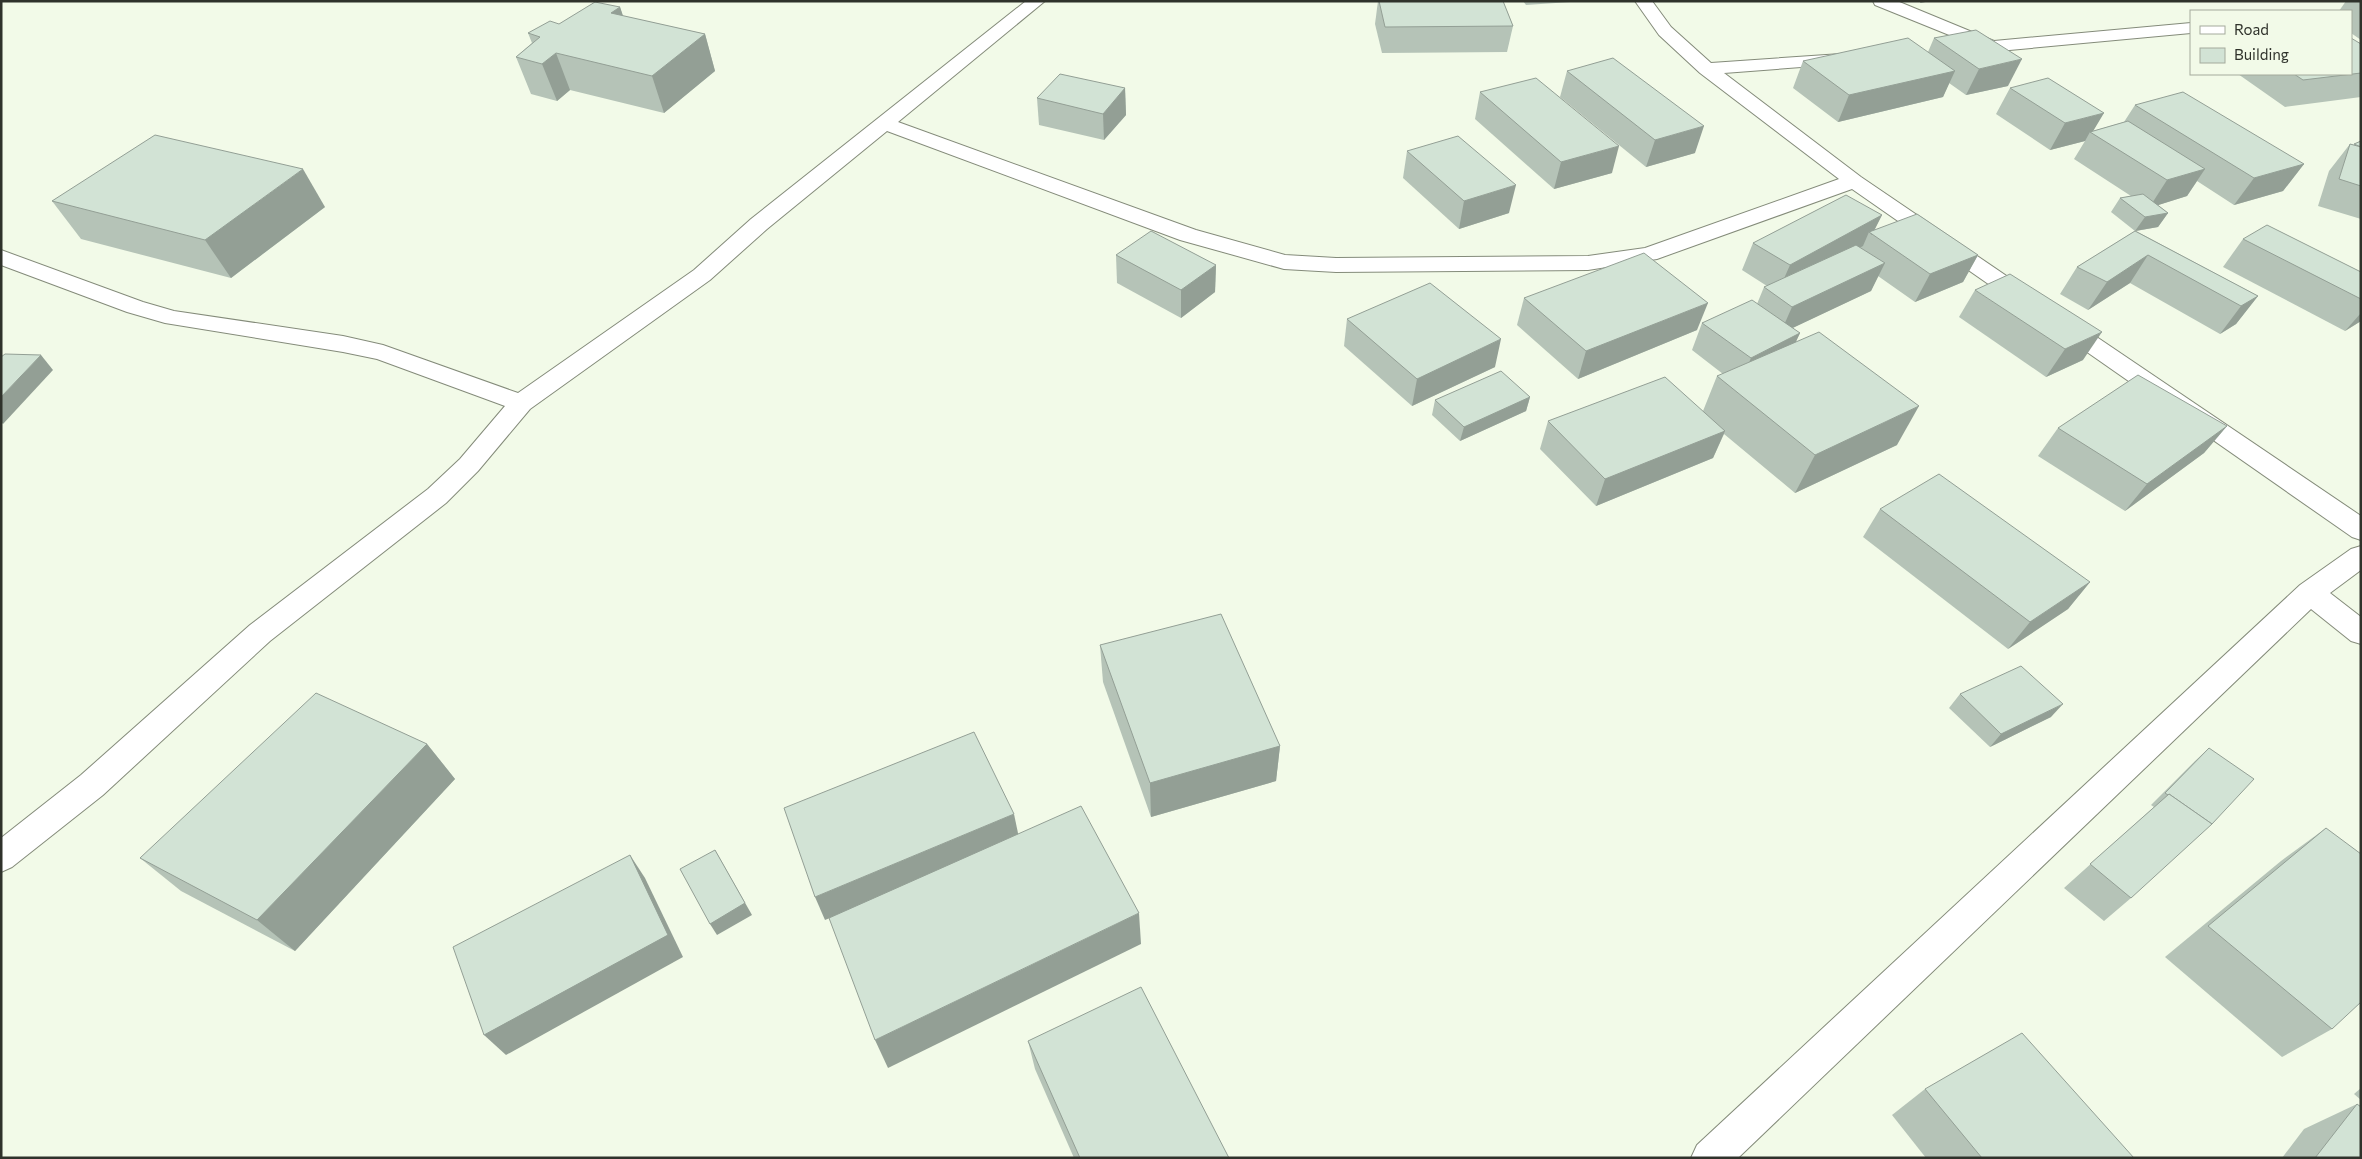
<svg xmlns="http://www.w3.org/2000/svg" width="2362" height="1159" viewBox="0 0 2362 1159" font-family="Commissioner,sans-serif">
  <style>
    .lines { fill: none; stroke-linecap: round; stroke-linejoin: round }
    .minor-casing { stroke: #848b7a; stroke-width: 2 }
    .minor { fill: #fff; fill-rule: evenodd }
    .wall { fill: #b5c3b7 }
    .shaded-wall { fill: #939f95 }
    .building { fill: #d2e3d5; stroke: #939f95 }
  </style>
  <rect width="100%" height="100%" fill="#f2fae8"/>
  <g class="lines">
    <!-- minor casing -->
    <g class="minor-casing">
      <g id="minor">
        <path d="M1026 1H1045L898 122 1196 230 1285 255 1336 258 1588 256 1645 248 1839 179 1700 73 1659 35 1635 1H1652L1671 27 1711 63 1841 54 1847 55 1850 59 1847 63 1841 64 1724 73 1861 177 2036 296 2039 301 2036 306 2028 308 2020 306 1852 189 1657 259 1588 270 1336 272 1284 269 1180 240 887 131 767 229 710 280 530 409 478 471 446 503 270 641 103 795 12 867 1 872V838L81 775 250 625 428 489 460 459 505 406 377 359 343 352 165 323 127 312 1 265V250L143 302 174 311 343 336 383 345 518 393 694 270 751 219Z"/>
        <path d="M1873 1H1897L1994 41 2191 23V33L1966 54 1960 53 1957 49 1960 45 1969 43 1875 5Z"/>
        <path d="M2062 317 2070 319 2361 516V540L2352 537 2054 329 2051 324 2054 319Z"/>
        <path d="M2361 546V570L2330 593 2361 617V644L2351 641 2311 609 1738 1158H1691L1697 1145 2300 585 2351 549Z"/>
      </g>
    </g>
    <!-- minor -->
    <use href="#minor" class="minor"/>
  </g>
  <!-- wall -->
  <g class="wall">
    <path d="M1378 1H1503L1513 26 1507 52 1382 53 1375 24Z"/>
    <path d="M1523 1H1585L1526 5Z"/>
    <path d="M2346 1H2361V40L2351 33V11H2339Z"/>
    <path d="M620 7 623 16 705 34 715 71 664 113 570 90 557 101 531 94 516 57 532 43 528 33Z"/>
    <path d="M1934 38 2008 86 1966 95 1949 83 1943 97 1838 122 1793 88 1803 61 1928 52Z"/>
    <path d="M2361 44V97L2285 107 2238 74H2351Z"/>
    <path d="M1567 71 1695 153 1646 167 1560 97Z"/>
    <path d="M1125 88 1126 115 1104 140 1039 125 1037 98Z"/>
    <path d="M2010 88 2093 131 2124 122 2135 105 2304 164 2283 191 2234 205 2197 181 2187 196 2158 205 2168 213 2158 227 2136 231 2258 296 2236 324 2220 334 2130 283 2088 310 2060 294 2077 267 2135 231 2111 212 2120 198 2131 196 2074 159 2085 141 2050 150 1996 114Z"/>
    <path d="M1480 92 1612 173 1554 189 1475 119Z"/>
    <path d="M2361 141V219L2318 206 2329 171 2350 144 2354 145Z"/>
    <path d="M1407 151 1509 213 1459 229 1403 178Z"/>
    <path d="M52 201 325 207 231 278 81 239Z"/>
    <path d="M1882 215 1874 230 1978 255 1963 282 1915 302 1878 276 1871 291 1792 328 1800 333 1795 343 1897 445 1795 493 1724 434 1713 458 1596 506 1540 449 1548 421 1703 411 1717 376 1723 374 1692 350 1702 323 1757 304 1764 287 1767 286 1742 270 1753 243Z"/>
    <path d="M2243 239 2361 272V321L2345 331 2223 267Z"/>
    <path d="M1116 255 1216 265 1215 292 1181 318 1117 283Z"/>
    <path d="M1975 290 2083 360 2046 377 1959 317Z"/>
    <path d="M1524 298 1697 330 1578 379 1517 325Z"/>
    <path d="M1347 319 1495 367 1412 406 1344 346Z"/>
    <path d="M1530 397 1526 411 1460 441 1432 415 1435 400Z"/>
    <path d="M2227 426 2204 453 2125 511 2038 456 2058 428Z"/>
    <path d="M1880 509 2090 582 2068 609 2008 649 1863 537Z"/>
    <path d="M1100 645 1280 746 1276 781 1151 817 1103 682Z"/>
    <path d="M1960 694 2051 717 1990 747 1949 708Z"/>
    <path d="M427 744 455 779 295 951 181 891 140 858Z"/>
    <path d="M2209 748 2131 898 2104 921 2064 888 2154 807 2151 805 2195 761Z"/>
    <path d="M2326 828 2332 1029 2282 1057 2165 957 2281 861Z"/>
    <path d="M1028 1041 1229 1158H1074L1035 1069Z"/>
    <path d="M2361 1088V1100L2354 1094Z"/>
    <path d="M1925 1089 2134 1158H1926L1892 1115Z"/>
    <path d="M2357 1104 2361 1158H2282L2304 1129Z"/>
  </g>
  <!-- shaded-wall -->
  <g class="shaded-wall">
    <path d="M1921 1H1931L1920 3Z"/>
    <path d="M620 7 632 43 611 13Z"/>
    <path d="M705 34 715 71 664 113 652 76Z"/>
    <path d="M556 53 570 90 557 101 542 64Z"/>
    <path d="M2022 59 2008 86 1966 95 1979 69Z"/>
    <path d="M1955 71 1943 97 1838 122 1849 95Z"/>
    <path d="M1125 88 1126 115 1104 140 1103 114Z"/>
    <path d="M2104 113 2092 133 2090 132 2085 141 2050 150 2065 123Z"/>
    <path d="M1704 126 1695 153 1646 167 1655 140Z"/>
    <path d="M1619 146 1612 173 1554 189 1561 162Z"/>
    <path d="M2304 164 2283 191 2234 205 2254 178Z"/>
    <path d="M303 169 325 207 231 278 205 240Z"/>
    <path d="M2205 169 2187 196 2149 208 2167 180Z"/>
    <path d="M1516 185 1509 213 1459 229 1464 201Z"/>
    <path d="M2168 213 2158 227 2135 231 2145 217Z"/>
    <path d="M1882 215 1872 235 1869 232 1863 246 1778 292 1790 265Z"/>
    <path d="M1978 255 1963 282 1915 302 1930 274Z"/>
    <path d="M2148 255 2130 283 2088 310 2107 282Z"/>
    <path d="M1885 263 1871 291 1780 334 1792 307Z"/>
    <path d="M1216 265 1215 292 1181 318V290Z"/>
    <path d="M2258 296 2236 324 2220 334 2241 306Z"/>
    <path d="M1708 303 1697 330 1578 379 1586 351Z"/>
    <path d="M2361 313V321L2345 331Z"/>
    <path d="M2102 332 2083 360 2046 377 2065 349Z"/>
    <path d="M1800 333 1787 361 1739 385 1751 358Z"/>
    <path d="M1501 339 1495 367 1412 406 1417 379Z"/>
    <path d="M41 355 53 370 3 424 1 422V397Z"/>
    <path d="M1530 397 1526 411 1460 441 1464 427Z"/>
    <path d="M1919 406 1897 445 1795 493 1815 455Z"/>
    <path d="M2227 426 2204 453 2125 511 2147 484Z"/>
    <path d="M1725 431 1713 458 1596 506 1605 479Z"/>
    <path d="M2090 582 2068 609 2008 649 2030 622Z"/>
    <path d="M2063 704 2051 717 1990 747 2001 734Z"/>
    <path d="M427 744 455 779 295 951 257 920Z"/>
    <path d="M1280 746 1276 781 1151 817 1150 783Z"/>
    <path d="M1014 814 1019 838 825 920 815 897Z"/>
    <path d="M715 850 752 915 717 935 710 924Z"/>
    <path d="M630 855 645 878 683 957 506 1055 484 1035Z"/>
    <path d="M1139 913 1141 944 888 1068 875 1040Z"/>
  </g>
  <!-- building -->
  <g class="building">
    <path d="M1379 1H1503L1513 26 1385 27Z"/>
    <path d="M595 2 620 7 611 13 705 34 652 76 556 53 542 64 516 57 540 37 528 33 550 21 559 24Z"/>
    <path d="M1976 30 2022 59 1979 69 1934 38Z"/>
    <path d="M1908 38 1955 71 1849 95 1803 61Z"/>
    <path d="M2351 38 2361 44V73L2303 80 2294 74H2351Z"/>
    <path d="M1613 58 1704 126 1655 140 1567 71Z"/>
    <path d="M1060 74 1125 88 1103 114 1037 98Z"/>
    <path d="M1536 78 1619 146 1561 162 1480 92Z"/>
    <path d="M2048 78 2104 113 2065 123 2010 88Z"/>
    <path d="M2183 92 2304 164 2254 178 2135 105Z"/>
    <path d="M2128 121 2205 169 2167 180 2090 132Z"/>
    <path d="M155 135 303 169 205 240 52 201Z"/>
    <path d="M1458 136 1516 185 1464 201 1407 151Z"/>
    <path d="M2361 141V147L2354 144Z"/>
    <path d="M2350 144 2361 147V186L2339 179Z"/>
    <path d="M2143 194 2168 213 2145 217 2120 198Z"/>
    <path d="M1846 195 1882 215 1790 265 1753 243Z"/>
    <path d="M1917 214 1978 255 1930 274 1869 232Z"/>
    <path d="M2267 225 2361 272V299L2243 239Z"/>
    <path d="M1151 231 1216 265 1181 290 1116 255Z"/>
    <path d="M2135 231 2258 296 2241 306 2148 255 2107 282 2077 267Z"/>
    <path d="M1856 245 1885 263 1792 307 1764 287Z"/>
    <path d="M1644 253 1708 303 1586 351 1524 298Z"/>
    <path d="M2010 274 2102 332 2065 349 1975 290Z"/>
    <path d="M1430 283 1501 339 1417 379 1347 319Z"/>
    <path d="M1752 300 1800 333 1751 358 1702 323Z"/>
    <path d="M1819 332 1919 406 1815 455 1717 376Z"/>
    <path d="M5 354 41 355 1 397V357Z"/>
    <path d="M1501 371 1530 397 1464 427 1435 400Z"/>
    <path d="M2138 375 2227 426 2147 484 2058 428Z"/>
    <path d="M1665 377 1725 431 1605 479 1548 421Z"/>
    <path d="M1939 474 2090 582 2030 622 1880 509Z"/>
    <path d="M1221 614 1280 746 1150 783 1100 645Z"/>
    <path d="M2021 666 2063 704 2001 734 1960 694Z"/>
    <path d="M316 693 427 744 257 920 140 858Z"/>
    <path d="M974 732 1014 814 815 897 784 808Z"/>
    <path d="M2209 748 2254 779 2212 824 2169 794 2168 795 2165 793Z"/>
    <path d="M2169 794 2212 824 2131 898 2090 864Z"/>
    <path d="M1081 806 1139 913 875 1040 829 918Z"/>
    <path d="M2326 828 2361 854V1002L2332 1029 2208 926Z"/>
    <path d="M715 850 745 903 710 924 680 869Z"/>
    <path d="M630 855 668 935 484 1035 453 947Z"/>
    <path d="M1141 987 1229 1158H1080L1028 1041Z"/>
    <path d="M2022 1033 2134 1158H1982L1925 1089Z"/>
    <path d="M2357 1104 2361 1107V1158H2315Z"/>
  </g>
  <!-- border -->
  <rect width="2362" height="1159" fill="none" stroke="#2f322b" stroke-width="5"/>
  <!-- legend -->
  <rect x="2190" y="10" width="162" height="65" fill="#f2fae8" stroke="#a4aa9c"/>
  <rect x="2200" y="26" width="25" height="8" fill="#ffffff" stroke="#a4aa9c"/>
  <text x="2234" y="35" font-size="15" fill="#2f322b">Road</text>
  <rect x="2200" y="48" width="25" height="15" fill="#d2e3d5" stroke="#a4aa9c"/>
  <text x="2234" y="60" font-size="15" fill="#2f322b">Building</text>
</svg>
